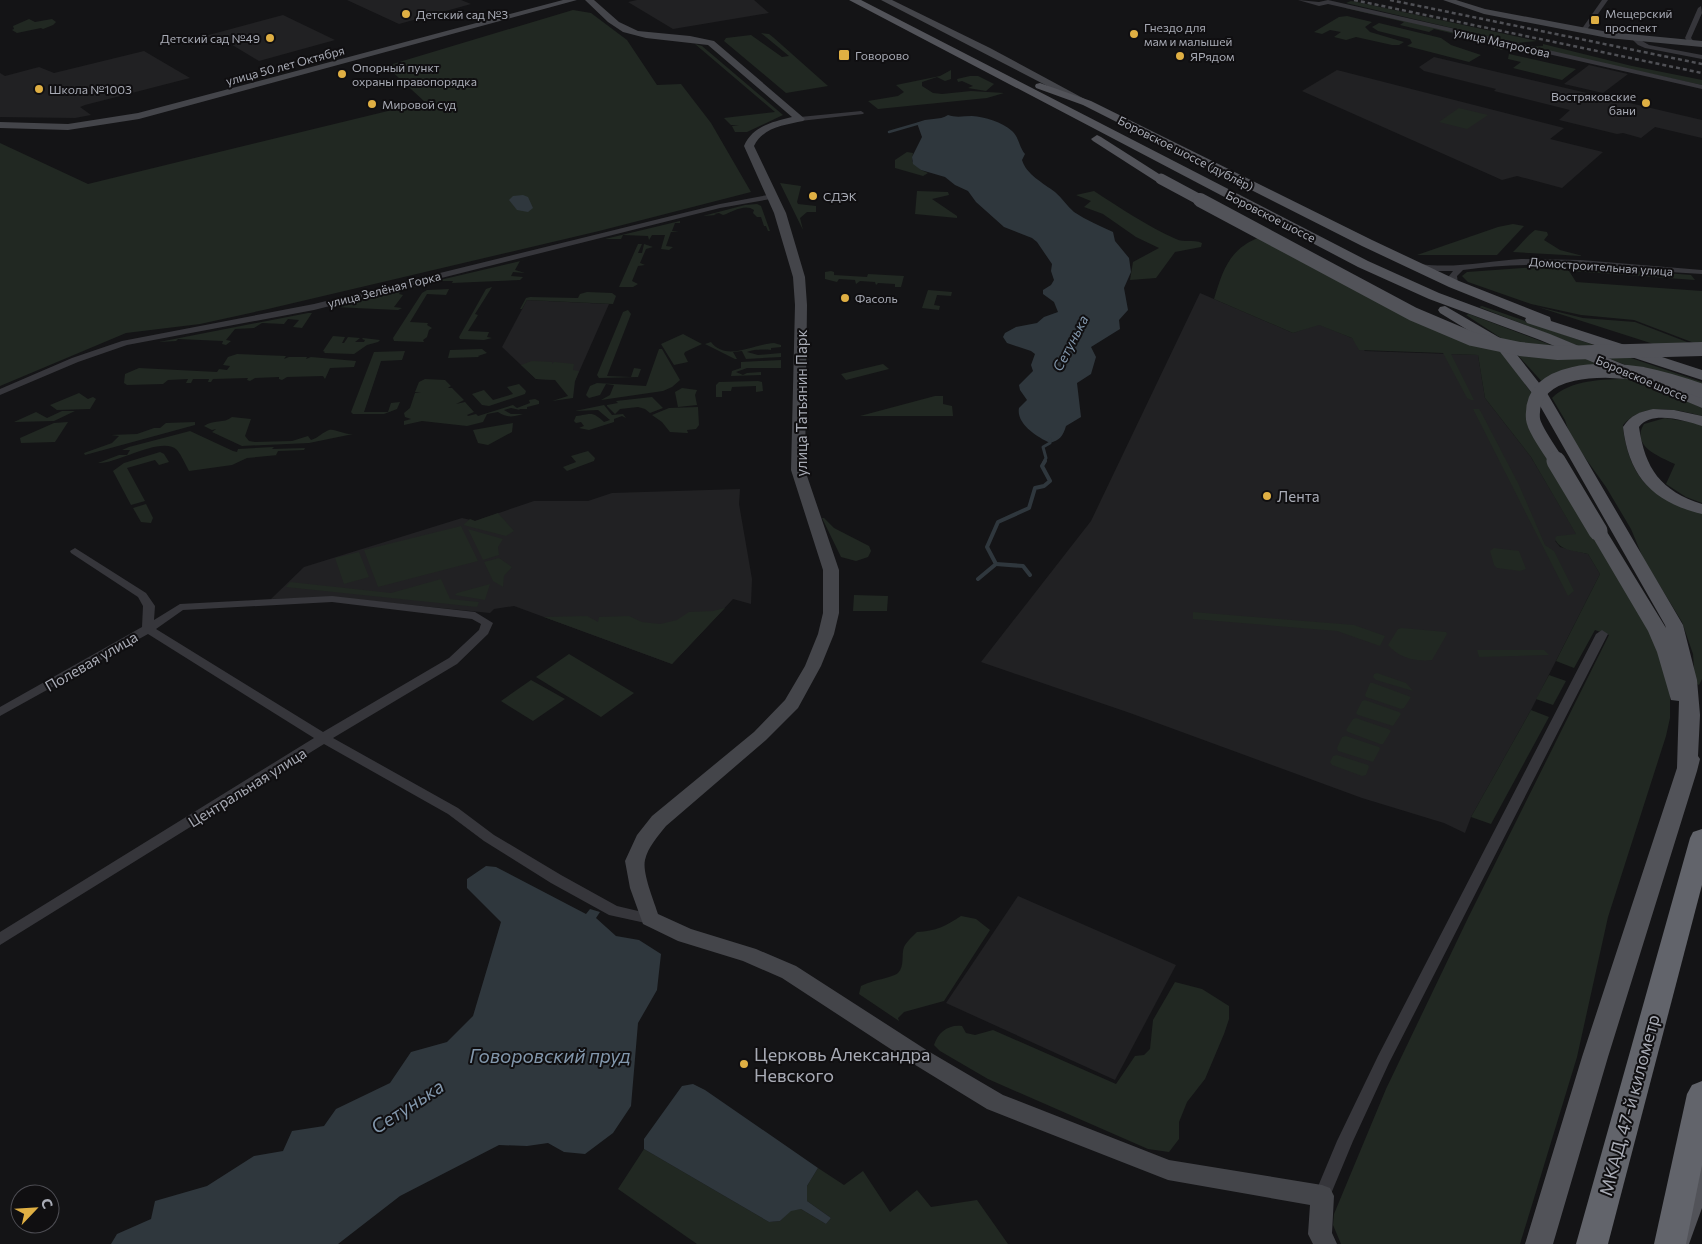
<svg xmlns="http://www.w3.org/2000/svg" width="1702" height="1244" viewBox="0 0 1702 1244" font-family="Commissioner,sans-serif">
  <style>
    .built { fill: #212123 }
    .green { fill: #212822 }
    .water { fill: #2f373d }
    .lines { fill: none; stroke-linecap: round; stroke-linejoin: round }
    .stream-far2 { stroke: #2f373d; stroke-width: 2.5 }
    .stream-far1 { stroke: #2f373d; stroke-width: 3 }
    .stream { stroke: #2f373d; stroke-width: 4 }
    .street { fill: #36363b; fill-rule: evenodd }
    .secondary { fill: #44454a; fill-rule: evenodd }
    .primary { fill: #525359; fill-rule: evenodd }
    .highway { fill: #62646b; fill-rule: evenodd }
    .rail { stroke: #4f5055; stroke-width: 2.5; stroke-dasharray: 4 3; stroke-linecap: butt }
    .primary-bridge-far2 { stroke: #525359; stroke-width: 11 }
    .primary-bridge-far1 { stroke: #525359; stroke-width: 14 }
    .primary-bridge { stroke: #525359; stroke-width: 19 }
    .poi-dot { fill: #dfaf43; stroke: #100f11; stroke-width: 2 }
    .labels { text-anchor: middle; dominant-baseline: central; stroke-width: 4; stroke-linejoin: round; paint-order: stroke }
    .far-poi-label { font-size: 12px; fill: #a8abb5; stroke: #100f11; text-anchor: start }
    .far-street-label { font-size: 12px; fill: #a8abb5; stroke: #100f11 }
    .far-water-label { font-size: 14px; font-style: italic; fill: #8297ac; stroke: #100f11 }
    .street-label { font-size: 15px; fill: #a8abb5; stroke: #100f11 }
    .poi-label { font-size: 15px; fill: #a8abb5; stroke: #100f11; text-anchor: start }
    .near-poi-label { font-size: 18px; fill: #a8abb5; stroke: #100f11; text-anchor: start }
    .near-street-label { font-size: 18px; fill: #a8abb5; stroke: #100f11 }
    .near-water-label { font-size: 19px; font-style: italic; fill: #8297ac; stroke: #100f11 }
  </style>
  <rect width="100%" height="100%" fill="#141416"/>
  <!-- built -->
  <g class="built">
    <path d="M347 0H461L471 4 399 24Z"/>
    <path d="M637 0H754L769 13 673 29 628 2Z"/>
    <path d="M283 15 335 40 259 61 229 43 222 44 205 36Z"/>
    <path d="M144 51 190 78 85 105 80 107 91 115 75 118 0 117V73L5 76 39 67 54 73Z"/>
    <path d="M1434 57 1702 120V138L1655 127 1641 138 1623 133 1617 134 1559 120 1570 110 1494 91 1496 89 1424 71 1419 67Z"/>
    <path d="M1589 65 1628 74 1603 93 1564 84Z"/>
    <path d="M1337 70 1564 128 1550 139 1603 152 1562 188 1517 176 1502 180 1302 91Z"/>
    <path d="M1200 293 1293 333 1318 324 1352 338 1365 351 1478 355 1485 398 1531 457 1577 535 1555 541 1556 542 1560 547 1588 554 1600 574 1531 710 1471 817 1465 833 1444 823 1362 798 1130 713 981 662 1091 521Z"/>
    <path d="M527 300 609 304 575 381 536 379 502 347Z"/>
    <path d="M740 489 739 504 752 579 751 604 733 599 672 664 514 606 494 609 490 613 333 597 271 599 304 567 462 518 475 521 534 501H588L612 493Z"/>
    <path d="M1018 896 1176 965 1115 1080 946 1003Z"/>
  </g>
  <!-- green -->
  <g class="green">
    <path d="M1351 1 1357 2 1537 41 1516 43 1346 3Z"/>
    <path d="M1347 6 1511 44 1502 50 1493 47 1497 44 1434 29 1429 32 1400 25 1404 22 1345 8Z"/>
    <path d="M573 10 591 13 627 40 657 85 681 84 711 123 751 192 599 231 268 309 200 324 126 333 0 386V143L88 184 425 102 386 66Z"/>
    <path d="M1347 16 1372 22 1365 27 1370 32 1404 42 1399 45H1392L1356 37 1346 40 1334 37 1341 32 1330 30 1322 34 1314 32 1339 17Z"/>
    <path d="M29 19 35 22 52 19 56 22 53 25 43 29 41 28 17 33 12 30 14 29 13 26Z"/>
    <path d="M1379 23 1441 38 1451 45 1481 55 1469 62 1407 46 1412 43 1410 39 1378 31 1372 27Z"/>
    <path d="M761 33 769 34 774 38 828 86 786 93 724 41 726 38 751 35 782 57 789 56Z"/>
    <path d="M695 44 702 46 783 115 747 132H735L732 126 739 125H731L724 118 775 112Z"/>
    <path d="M1543 44 1632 66 1702 80V85L1527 47 1543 46Z"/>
    <path d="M1509 54 1576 69 1562 80 1513 68 1521 62 1508 59Z"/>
    <path d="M951 70V79L945 81 937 77 922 82V86L933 93 942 94 971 91 1004 93 987 98 878 109 868 101 898 96 904 92 896 85 940 76Z"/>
    <path d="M970 76H978L994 84 986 91 968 88 973 86 962 81 958 82 957 79Z"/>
    <path d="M1459 108 1488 115 1467 129 1439 122Z"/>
    <path d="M907 152 913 153 912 161 921 170 928 173 923 176 895 168V160Z"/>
    <path d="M780 183 801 186 797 202 798 204 816 206V212H807L800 218 803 230Z"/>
    <path d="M917 191 948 192 949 195 932 199 957 216V218L915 214Z"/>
    <path d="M1094 191C1120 208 1147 226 1176 239 1184 243 1193 239 1202 243L1201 247 1175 252 1156 278 1130 280 1133 262 1159 248 1136 237 1103 214 1084 207 1091 201 1076 195Z"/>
    <path d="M757 204 761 206 770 231H768L766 226H764L761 217H757L753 213 754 210C745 203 732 212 723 215L719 213 714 214 716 215 703 216 745 205Z"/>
    <path d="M680 221V223H675L672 231 679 232H671L666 246 673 247 669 250 661 249 665 235H652L649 240 648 236 623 235 621 239H605Z"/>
    <path d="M1513 224 1524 226 1497 255H1417L1498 227Z"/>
    <path d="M1535 230 1547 232 1548 235 1544 240 1560 250 1583 256 1513 252C1521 244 1526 237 1535 230Z"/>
    <path d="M1260 237 1500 350 1533 395 1527 409 1654 640 1670 690V718L1666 736 1608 917 1577 1057 1520 1244H1341L1333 1225 1334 1214 1386 1089 1468 918 1609 635 1595 630 1574 668 1556 661 1600 574 1588 554C1577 551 1558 551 1555 538L1557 536 1576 534 1531 457 1485 398 1478 355 1451 354 1474 400H1471L1467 398 1443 353 1359 350 1352 338 1319 325 1293 333 1214 299C1223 270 1229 249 1260 237Z"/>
    <path d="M638 244H642L638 253H642L644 244 653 247 646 249 640 263 645 265 638 266 632 281 638 284 633 287H619Z"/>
    <path d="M533 258 520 261 515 270 525 273 513 272 511 276 523 277 520 280 452 283 453 281H440V280Z"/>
    <path d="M1567 265 1691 275 1695 280 1571 271Z"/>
    <path d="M1550 266 1569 271 1576 282 1702 291V346L1634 320 1581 315 1531 304 1468 282 1462 276 1467 272Z"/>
    <path d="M831 271 834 272V275L867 277 868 274 904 276 901 287H895V284L878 283 876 285 875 282 860 281 856 284 855 280 839 279 837 282 825 279V272Z"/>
    <path d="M436 282 401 291 399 294 403 295 394 307 402 308 398 310 334 307Z"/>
    <path d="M492 287 475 314 478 315 468 331 489 332 487 337 492 338 484 340 460 339 459 337 486 289Z"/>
    <path d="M449 289 446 295 427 294 410 322 428 323 427 325 432 328 429 330 427 337 423 340 424 342 394 341 393 338 422 293 427 290Z"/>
    <path d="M928 290 952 292 951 296 937 295 934 305 940 306 939 310 922 308Z"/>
    <path d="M587 292 612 293 616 296 613 304 527 300 522 309H520L526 298 530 297 578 298 580 294Z"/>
    <path d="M1482 306 1608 350H1589L1479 307Z"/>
    <path d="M1538 307 1583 318 1635 322 1700 347 1666 348Z"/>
    <path d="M628 310 631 314 607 376 631 377 634 368 641 369 638 377 599 378 597 375 623 312Z"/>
    <path d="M308 313H312L302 328 293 327 299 320 288 319 284 324 262 323 254 328 235 329 226 340 231 341 226 345 222 344 223 341 178 339 176 341 159 342Z"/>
    <path d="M1469 314 1564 350 1507 342 1466 315Z"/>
    <path d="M683 334 702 344 685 352 684 354 688 362 674 365 661 344Z"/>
    <path d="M333 336 345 337 342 343H344L348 337 360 338 355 342H364L365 340 362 339 363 338 380 340 378 342 367 345 354 354 324 353 325 352 323 351Z"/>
    <path d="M711 342C726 362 754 344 774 343L781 345V347L771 348V350C767 349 752 349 747 352L758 355 781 353V357L746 359 742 351 733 352 737 359H735L705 344Z"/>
    <path d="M482 349 487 353 478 356 479 357 448 358 450 350Z"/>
    <path d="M659 349H662L680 380 672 387 663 391 601 400 610 395 614 385 606 384 600 395 589 398 586 395 590 386 597 383 646 386Z"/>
    <path d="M405 351 402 360 381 361 364 412H388L391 403 400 402 397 409 384 414H353L351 412 374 352Z"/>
    <path d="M1514 351 1585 357 1618 371 1545 385Z"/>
    <path d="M237 354 286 356 284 359 289 357H307L306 359 311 357 356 361 354 367 330 368 325 379 323 376 287 377 282 380 279 379V377L255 378 250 381 247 380 248 378 213 379 211 382H208L209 379H193L191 383H186L188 379 168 380 163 384 127 385 124 383 125 374 139 368 217 372 219 369 227 370 230 366 223 365 228 357Z"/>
    <path d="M1628 357 1702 382V386L1646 373 1608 358Z"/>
    <path d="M781 360V368H747L736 372 743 375 747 373 761 372V375L731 376 732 371 741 368V362Z"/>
    <path d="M532 361 552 362V364L554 362 574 364 573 370 579 371 575 381 573 398 552 401 568 396 555 380 536 379 521 365Z"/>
    <path d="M883 364 889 369 846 380 841 374Z"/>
    <path d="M425 379 445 380 451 386 448 388H452L464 400 456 404 465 402 474 412 467 415 468 416 476 414 478 416 513 405 517 408 530 403 529 400 535 399 539 401V404L527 407V409H519L520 410 511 408 504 410 511 414H523C512 417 507 418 498 412L487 414 483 422 467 426 422 421 404 425V421L411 419 405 417 404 413 410 408 415 393 421 392H415L419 382Z"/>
    <path d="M1628 379 1640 380 1702 408V416C1676 409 1642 402 1623 425 1624 446 1634 478 1653 490 1667 500 1686 506 1702 513V679L1699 685 1695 683 1693 654 1682 622 1643 558 1631 529 1606 487 1571 438 1565 420 1552 398C1570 380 1603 379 1628 379Z"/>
    <path d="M758 381 762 382 763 391 756 392V386L732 387 731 391H722V397H716V385L719 382Z"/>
    <path d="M519 384 526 391 525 394 489 406 482 405 472 394 484 390 493 400 513 394 507 387Z"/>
    <path d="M682 388 697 390 695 395 697 405 678 407 675 392Z"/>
    <path d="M79 393 88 399 93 397 96 399 90 409 57 410 50 405Z"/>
    <path d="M935 396H943V404L952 406 953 416H860Z"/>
    <path d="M652 397 663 408 650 413 645 409 638 407 620 409 615 414 607 406V405L618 403 616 401Z"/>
    <path d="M604 405 612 415 623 414 626 418 622 416 614 419V422L589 430 579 428 584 426 581 422 576 423 574 421 576 416C590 415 591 410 604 422L610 420 598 410 575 411Z"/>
    <path d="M698 407 699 425 696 429 687 430 688 433H686L670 432 662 422 652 415 669 408Z"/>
    <path d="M1473 409H1479L1481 412 1519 485 1545 545 1554 551 1574 591 1568 596Z"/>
    <path d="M62 411H75L54 421 14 422 36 412 47 418Z"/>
    <path d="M232 417 251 419 245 436 249 441 255 442 292 441 308 436 311 440C318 438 323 432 329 430 334 428 345 435 353 434L309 443 242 446 212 432 216 429 212 430 204 426C213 419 224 424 232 417Z"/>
    <path d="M1665 418 1702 424V503L1686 497 1666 484 1675 464C1660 457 1630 446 1644 424Z"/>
    <path d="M68 422 55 442 21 443 20 438 54 423Z"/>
    <path d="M195 422V425L85 455 84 453 112 443 119 436 111 435 137 434 154 428H160L166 423Z"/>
    <path d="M513 423 512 432 488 445 478 443 473 430Z"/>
    <path d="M190 431 233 451 237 452 238 449 274 447 272 449 305 448 304 450 278 451 276 455H278L247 458 232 465 189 471C185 464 182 456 177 450 162 435 115 465 98 463L119 455H127L130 450H122L129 447Z"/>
    <path d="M588 451 595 458 594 461 567 471 563 467 576 462 571 456Z"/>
    <path d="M160 452 164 454 169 462 159 465 155 460 127 468 145 501 131 505 113 471 124 463Z"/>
    <path d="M146 504 153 518 151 523 141 522 133 508Z"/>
    <path d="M498 513 514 531 506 536 463 525 470 519 475 521Z"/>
    <path d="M822 518H824L834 528 869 546 871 551 868 557 856 561 841 557Z"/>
    <path d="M461 526 478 561 378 587 364 550Z"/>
    <path d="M468 529 503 539 498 547 499 555 483 560Z"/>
    <path d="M1494 548 1519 551 1526 569 1520 571 1497 568 1494 565 1490 551Z"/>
    <path d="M359 552 369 577 344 584 335 558Z"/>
    <path d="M499 558 512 567 504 576 503 587 493 581 484 562Z"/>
    <path d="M441 579 450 599 479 602 477 607 286 587 290 582 391 593Z"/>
    <path d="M490 584 485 600 455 595 457 593Z"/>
    <path d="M854 595 888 596 887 611H853Z"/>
    <path d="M725 608 672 664 544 617 587 616 598 622 599 617 629 616 642 622 660 624 677 620 689 612 713 611Z"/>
    <path d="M1193 612 1354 625 1385 636 1380 646 1337 631 1193 619Z"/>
    <path d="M1402 628 1446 632 1447 634 1432 660C1416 662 1399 658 1388 645L1398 629Z"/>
    <path d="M1477 650H1544L1549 655 1479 657Z"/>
    <path d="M569 654 634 693 601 717 536 677Z"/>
    <path d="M1377 673 1406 683 1413 691 1376 680 1373 677 1374 674Z"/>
    <path d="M1549 675 1566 681 1553 705 1536 699Z"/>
    <path d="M531 680 565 699 533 721 501 701Z"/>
    <path d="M1370 683H1373L1411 697 1404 708 1401 709 1366 697 1365 695Z"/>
    <path d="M1365 700 1399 712 1401 714 1393 726 1358 715 1356 713 1362 701Z"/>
    <path d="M1531 710 1549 717 1491 824 1471 817Z"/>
    <path d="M1356 718 1388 729 1391 731 1383 744H1380L1348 732 1346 730 1353 719Z"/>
    <path d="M1346 736 1379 747 1380 749 1373 762 1338 751 1337 748 1342 737Z"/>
    <path d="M1337 755 1368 765 1369 767 1366 775 1362 776 1332 765 1330 762 1333 756Z"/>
    <path d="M961 916 976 919 990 930 944 1001 904 1012 898 1018 899 1021 859 994 861 986C872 980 892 978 898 973 905 966 901 955 904 947 907 941 913 936 917 932 936 931 946 926 961 916Z"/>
    <path d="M1175 982 1202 989 1229 1006V1019L1224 1034 1205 1079 1187 1102 1179 1122V1139L1169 1152 1148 1149 988 1079 940 1051 934 1045C938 1032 949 1024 962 1026L966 1033 975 1035 993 1030 1116 1084 1135 1056 1144 1055 1150 1049 1153 1020Z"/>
    <path d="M644 1149 769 1222 780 1221 791 1210 801 1209 826 1224 831 1218 807 1201V1186L818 1168 844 1185 863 1171 890 1212 917 1190 931 1207 977 1200 1008 1244H697L618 1189Z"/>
  </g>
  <!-- water -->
  <g class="water">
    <path d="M948 115C956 118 964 116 972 116 985 117 1002 122 1012 131 1019 137 1019 147 1025 154L1022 160C1026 174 1043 183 1055 192 1062 198 1067 206 1074 212 1086 220 1100 226 1113 232L1115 241 1129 258 1131 272 1124 288 1128 310 1119 320 1120 329 1091 347 1096 357 1091 374 1077 383 1081 417 1066 426C1063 436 1060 440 1050 443 1037 437 1016 424 1019 408L1027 400 1020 390 1019 385 1033 371 1031 365 1035 354 1031 351 1007 343 1003 337 1005 333 1016 327 1037 323 1044 317 1058 312 1054 302 1043 294V290L1051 285 1054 280 1051 271 1052 264 1037 242 1032 238 1004 227 976 202 968 191 955 185 945 177 921 170 913 164 912 157 922 137 917 123C927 117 940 121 948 115Z"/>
    <path d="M523 195 528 197 533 208 528 212 517 210 509 200 513 196Z"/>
    <path d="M486 866 496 867 586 914 590 909 600 912 596 918 616 936 639 940 661 954 657 990 638 1023 631 1106 613 1133 585 1154 564 1152 548 1143 527 1146 499 1145 400 1196 338 1244H111L117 1234 151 1219 155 1201 207 1186 254 1156 283 1151 292 1131 324 1126 336 1109 390 1083 411 1052 447 1042 473 1016 501 922 467 888V879Z"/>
    <path d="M693 1084 705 1090 818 1168 807 1186V1201L831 1218 826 1224 801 1209 791 1211 780 1221 769 1222 644 1149V1139L682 1086Z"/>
  </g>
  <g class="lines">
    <!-- stream-far2 -->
    <path class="stream-far2" d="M889 132 920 123"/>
    <!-- stream-far1 -->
    <path class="stream-far1" d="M1044 462 1046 458 1043 447 1050 443V439"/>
    <!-- stream -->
    <g class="stream">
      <path d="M996 564 1023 566 1030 575"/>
      <path d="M978 579 996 564 987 547 998 522 1029 508 1035 488 1044 486 1050 481 1042 466 1045 461"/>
    </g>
    <!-- street -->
    <g class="street">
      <path d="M1298 0 1319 2 1328 0 1702 85V89L1328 4 1319 6Z"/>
      <path d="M1602 0H1608L1586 31H1582L1581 30Z"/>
      <path d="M1701 6 1702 13 1691 38 1695 43 1690 44 1685 38 1698 8Z"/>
      <path d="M1633 38H1637L1649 45 1702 55V59L1645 48 1638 45 1632 39Z"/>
      <path d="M861 111 864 113 863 114 800 121 797 119 800 117Z"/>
      <path d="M773 194 777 196 776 198 720 208 314 310 127 345 78 362 0 395V389L72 358 122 341 314 304 720 204Z"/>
      <path d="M1521 259 1581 260 1702 270V274C1622 270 1543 258 1463 270L1457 276 1458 284 1454 286 1450 284 1449 276 1453 271H1438L1416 266 1420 264C1454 269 1487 261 1521 259Z"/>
      <path d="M75 548 146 593 155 606 154 620 180 604 332 596 475 612 493 623 488 634 457 664 333 738 458 808 494 835 561 875 617 906 655 915 657 919 655 923 650 924 609 915 551 883 484 841 448 814 324 744 0 945V932L314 738 148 634 0 716V707L142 627 143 606 138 597 71 553 70 551ZM332 602 472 619 481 624 479 630 449 658 323 732 156 629 183 610Z"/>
      <path d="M1602 630 1608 634 1389 1063 1353 1141 1328 1201 1322 1203 1316 1201 1314 1196 1337 1141 1378 1056 1596 634Z"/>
    </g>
    <!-- secondary -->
    <g class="secondary">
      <path d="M563 0H577L139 119 68 130 0 128V122L68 124 138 113Z"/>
      <path d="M585 0H594L619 22 638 31 690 36 714 41 805 119 803 121C785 125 763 127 754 146L786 213 805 277 807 305 805 470 839 570V613L834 634 821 666 798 708 766 740 666 826C658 836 648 847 645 860 642 873 654 901 658 914L691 929 756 949 796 966 928 1051 1003 1095 1169 1160 1322 1185 1330 1188 1334 1196 1332 1233 1337 1244H1313L1308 1234 1310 1205 1168 1180 987 1109 912 1063 782 978 743 961 678 941 643 924 630 888 625 861 637 835 652 816 754 732 785 700 805 666 818 634 823 613V570L791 470 795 305 793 277 774 213 744 146C753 126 772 122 792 117L708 45 646 38 623 32 608 22Z"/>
      <path d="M881 0H892L990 48 1092 103 1087 106 1084 105Z"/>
      <path d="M1443 0H1456L1485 9 1608 32 1702 41V47L1608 38 1484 14Z"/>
    </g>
    <!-- primary -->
    <g class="primary">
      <path d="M849 0H861L1368 261 1439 293 1550 334 1702 397V408L1540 340 1429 299 1358 267Z"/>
      <path d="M1040 83 1091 101 1372 240 1459 281 1550 317 1551 321 1702 370V380L1527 323 1525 320 1526 318 1449 287 1362 246 1083 105 1036 88 1035 86 1036 84Z"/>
      <path d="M1097 135 1101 137 1167 179 1161 183 1157 182 1093 141 1091 139Z"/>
      <path d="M1445 306 1507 342 1547 393 1683 625 1697 680 1700 715 1698 756 1700 759 1697 771 1608 1057 1553 1244H1525L1582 1057 1677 768 1679 701 1671 700 1657 652 1648 631 1589 531 1592 527 1598 526 1604 527 1666 628 1665 625 1535 397 1497 348 1440 313 1438 310 1440 307Z"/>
      <path d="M1653 409 1674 410 1702 416V426C1685 421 1652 410 1639 427 1645 469 1661 491 1702 504V514C1653 502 1629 477 1623 427 1631 415 1639 412 1653 409Z"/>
      <path d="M1702 1160V1208L1689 1244H1661L1693 1163Z"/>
    </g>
    <!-- highway -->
    <g class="highway">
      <path d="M1702 829V885L1608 1244H1576L1690 838 1693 832Z"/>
      <path d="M1702 1081V1165L1686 1244H1654L1687 1094 1692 1085Z"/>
    </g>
    <!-- rail -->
    <g class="rail">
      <path d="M1354 0 1702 73"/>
      <path d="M1390 0 1702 64"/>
    </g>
    <!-- primary-bridge-far2 -->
    <path class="primary-bridge-far2" d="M1161 179 1202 201"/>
    <!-- primary-bridge-far1 -->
    <g class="primary-bridge-far1">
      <path d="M1200 200 1413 314 1472 339 1520 349 1558 353 1702 349"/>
      <path d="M1557 462C1551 452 1534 429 1533 419 1528 365 1608 368 1643 374 1663 378 1683 384 1702 391"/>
    </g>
    <!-- primary-bridge -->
    <path class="primary-bridge" d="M1556 461 1598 531"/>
  </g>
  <!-- markers -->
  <g class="poi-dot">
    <circle cx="406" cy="14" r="5"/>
    <rect x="1590" y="15" width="10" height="10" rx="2.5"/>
    <circle cx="1134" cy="34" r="5"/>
    <circle cx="270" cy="38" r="5"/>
    <rect x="838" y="49" width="12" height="12" rx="2.5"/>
    <circle cx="1180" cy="56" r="5"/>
    <circle cx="342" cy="74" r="5"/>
    <circle cx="39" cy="89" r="5"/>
    <circle cx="1646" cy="103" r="5"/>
    <circle cx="372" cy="104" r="5"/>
    <circle cx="813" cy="196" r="5"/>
    <circle cx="845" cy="298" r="5"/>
    <circle cx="1267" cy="496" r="5"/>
    <circle cx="744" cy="1064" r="5"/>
  </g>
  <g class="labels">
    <!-- far-poi labels -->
    <g class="far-poi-label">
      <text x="1605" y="13">Мещерский<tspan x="1605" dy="14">проспект</tspan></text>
      <text x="416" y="14">Детский сад №3</text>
      <text x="1144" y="27">Гнездо для<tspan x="1144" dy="14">мам и малышей</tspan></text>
      <text x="260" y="38" text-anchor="end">Детский сад №49</text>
      <text x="855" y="55">Говорово</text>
      <text x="1190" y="56">ЯРядом</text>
      <text x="352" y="67">Опорный пункт<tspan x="352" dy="14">охраны правопорядка</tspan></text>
      <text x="49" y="89">Школа №1003</text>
      <text x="1636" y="96" text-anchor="end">Востряковские<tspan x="1636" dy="14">бани</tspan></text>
      <text x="382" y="104">Мировой суд</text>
      <text x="823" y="196">СДЭК</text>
      <text x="855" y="298">Фасоль</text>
    </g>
    <!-- far-street labels -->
    <g class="far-street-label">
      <text transform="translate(1502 42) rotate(13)">улица Матросова</text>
      <text transform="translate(285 65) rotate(-15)">улица 50 лет Октября</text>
      <text transform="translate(1186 153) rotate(27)">Боровское шоссе (дублёр)</text>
      <text transform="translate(1271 216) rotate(27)">Боровское шоссе</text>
      <text transform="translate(1601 266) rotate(4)">Домостроительная улица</text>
      <text transform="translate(384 289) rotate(-14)">улица Зелёная Горка</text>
      <text transform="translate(1642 378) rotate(23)">Боровское шоссе</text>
    </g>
    <!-- far-water labels -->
    <g class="far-water-label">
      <text transform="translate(1070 343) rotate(-63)">Сетунька</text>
    </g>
    <!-- street labels -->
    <g class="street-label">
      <text transform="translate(801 403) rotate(-90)">улица Татьянин Парк</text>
      <text transform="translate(91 661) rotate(-30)">Полевая улица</text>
      <text transform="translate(247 787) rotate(-32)">Центральная улица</text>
    </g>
    <!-- poi labels -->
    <g class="poi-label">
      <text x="1277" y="496">Лента</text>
    </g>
    <!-- near-poi labels -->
    <g class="near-poi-label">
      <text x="754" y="1054">Церковь Александра<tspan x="754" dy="21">Невского</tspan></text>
    </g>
    <!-- near-street labels -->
    <g class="near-street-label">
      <text transform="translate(1629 1105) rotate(-75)">МКАД, 47-й километр</text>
    </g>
    <!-- near-water labels -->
    <g class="near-water-label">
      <text x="550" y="1055">Говоровский пруд</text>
      <text transform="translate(407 1106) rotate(-33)">Сетунька</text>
    </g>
  </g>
  <!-- north arrow -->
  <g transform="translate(35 1209) rotate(65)"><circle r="24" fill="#100f11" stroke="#4d4d53"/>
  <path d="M0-4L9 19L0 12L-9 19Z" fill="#dfaf43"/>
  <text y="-8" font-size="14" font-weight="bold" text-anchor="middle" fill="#a8abb5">С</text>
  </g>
</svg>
